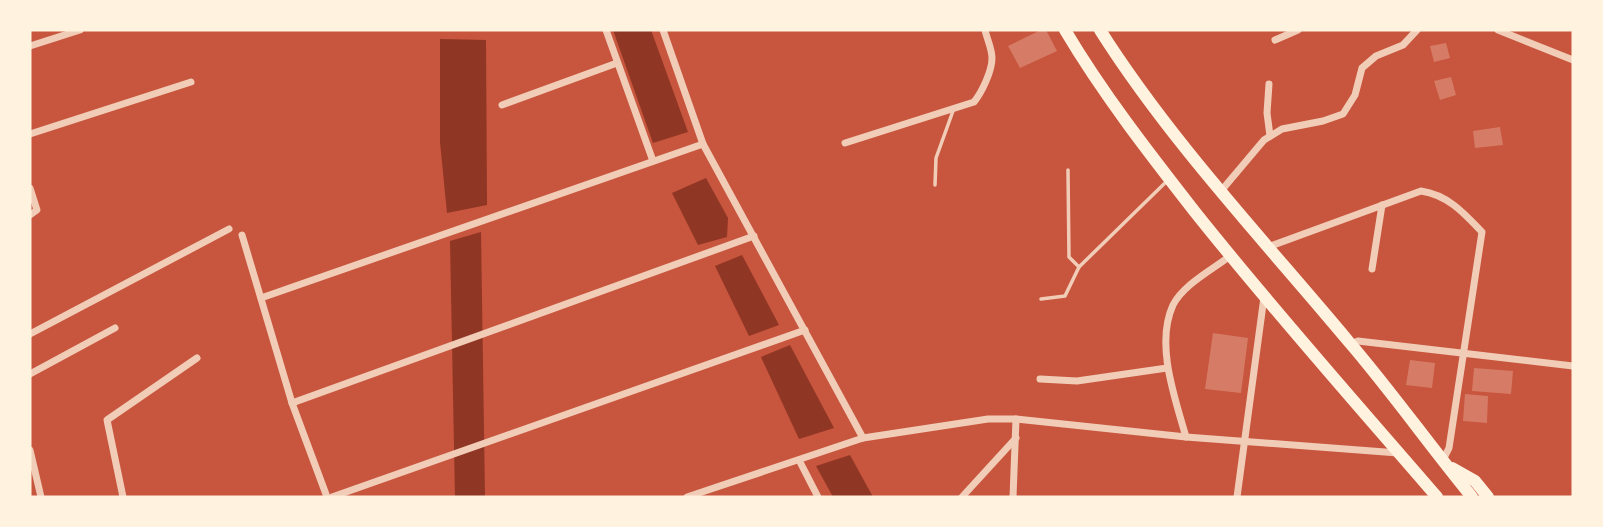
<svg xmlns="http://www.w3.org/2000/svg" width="1603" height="527" viewBox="0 0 1603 527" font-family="Overpass,sans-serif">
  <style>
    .water { fill: #8f3625 }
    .building { fill: #d67c66 }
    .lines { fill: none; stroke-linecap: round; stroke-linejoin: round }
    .service { stroke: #f1ccb7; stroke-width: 3.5 }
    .minor { stroke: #f1ccb7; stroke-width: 7 }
    .primary { stroke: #fff3e0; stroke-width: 12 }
  </style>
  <rect width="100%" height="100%" fill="#c8553d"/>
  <!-- water -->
  <g class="water">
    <path d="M613 30H651L688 132 653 143Z"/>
    <path d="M440 39 486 40 487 205 447 213 440 142Z"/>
    <path d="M706 178 728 218 727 237 698 245 672 193Z"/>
    <path d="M481 232 485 497H455L450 241Z"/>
    <path d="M742 255 779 325 749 336 715 266Z"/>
    <path d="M790 345 834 428 799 439 761 357Z"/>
    <path d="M850 455 873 497H833L816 466Z"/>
  </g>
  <!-- building -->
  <g class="building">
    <path d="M1041 30H1046L1057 51 1020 68 1008 46Z"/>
    <path d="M1446 43 1450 58 1434 62 1430 46Z"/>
    <path d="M1451 77 1456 95 1440 100 1434 81Z"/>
    <path d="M1500 127 1503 145 1475 148 1473 131Z"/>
    <path d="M1213 333 1248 338 1241 393 1205 389Z"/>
    <path d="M1410 360 1435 363 1432 388 1406 385Z"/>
    <path d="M1474 368 1513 371 1511 394 1472 391Z"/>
    <path d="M1465 394 1488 396 1487 423 1463 421Z"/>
  </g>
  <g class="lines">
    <!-- service -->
    <g class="service">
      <path d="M1068 170 1069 257 1079 267"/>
      <path d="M935 185 936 158 953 111"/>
      <path d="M1041 299 1065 296 1079 267 1168 180"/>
    </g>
    <!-- minor -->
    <g class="minor">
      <path d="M606 30 653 161"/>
      <path d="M663 30 703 144 863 438"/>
      <path d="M1498 30 1573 60"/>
      <path d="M1275 40 1298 30"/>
      <path d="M30 46 80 30"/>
      <path d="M1269 84 1267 113 1270 136"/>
      <path d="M502 105 617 63"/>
      <path d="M30 134 191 82"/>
      <path d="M845 143 974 102C982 92 992 71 992 58 992 49 987 39 985 30"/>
      <path d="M30 188 37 210 30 215"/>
      <path d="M1221 191 1264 140 1282 129 1323 121 1343 114 1355 95 1362 68 1376 56 1403 45 1417 30"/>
      <path d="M242 235 292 403 327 497"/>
      <path d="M1268 247 1421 191C1448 195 1464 213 1482 232L1449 448 1443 460"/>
      <path d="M1372 269 1382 205"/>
      <path d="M261 298 703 144"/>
      <path d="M30 334 229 229"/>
      <path d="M1351 344 1358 341 1573 366"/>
      <path d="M30 374 115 328"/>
      <path d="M1040 379 1077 381 1167 368"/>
      <path d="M292 403 754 236"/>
      <path d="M1186 437C1175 398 1155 344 1173 305 1184 284 1212 270 1230 256"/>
      <path d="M30 450 41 497"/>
      <path d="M799 460 818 497"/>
      <path d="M123 497 107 420 197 358"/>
      <path d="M332 497 805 330"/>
      <path d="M687 497 863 438 988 419H1016L1186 437 1398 453"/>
      <path d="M962 497 1016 438"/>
      <path d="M1013 497 1016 419"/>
      <path d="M1237 497 1264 297"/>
    </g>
    <!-- primary -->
    <g class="primary">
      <path d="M1065 30C1103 94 1149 153 1195 212 1273 310 1356 403 1437 497"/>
      <path d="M1100 30C1171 142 1264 240 1349 342 1392 392 1430 446 1472 497"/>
      <path d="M1452 468 1475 481 1488 497"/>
    </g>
  </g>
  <!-- border -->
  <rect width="1603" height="527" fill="none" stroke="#fff3e0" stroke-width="63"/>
</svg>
